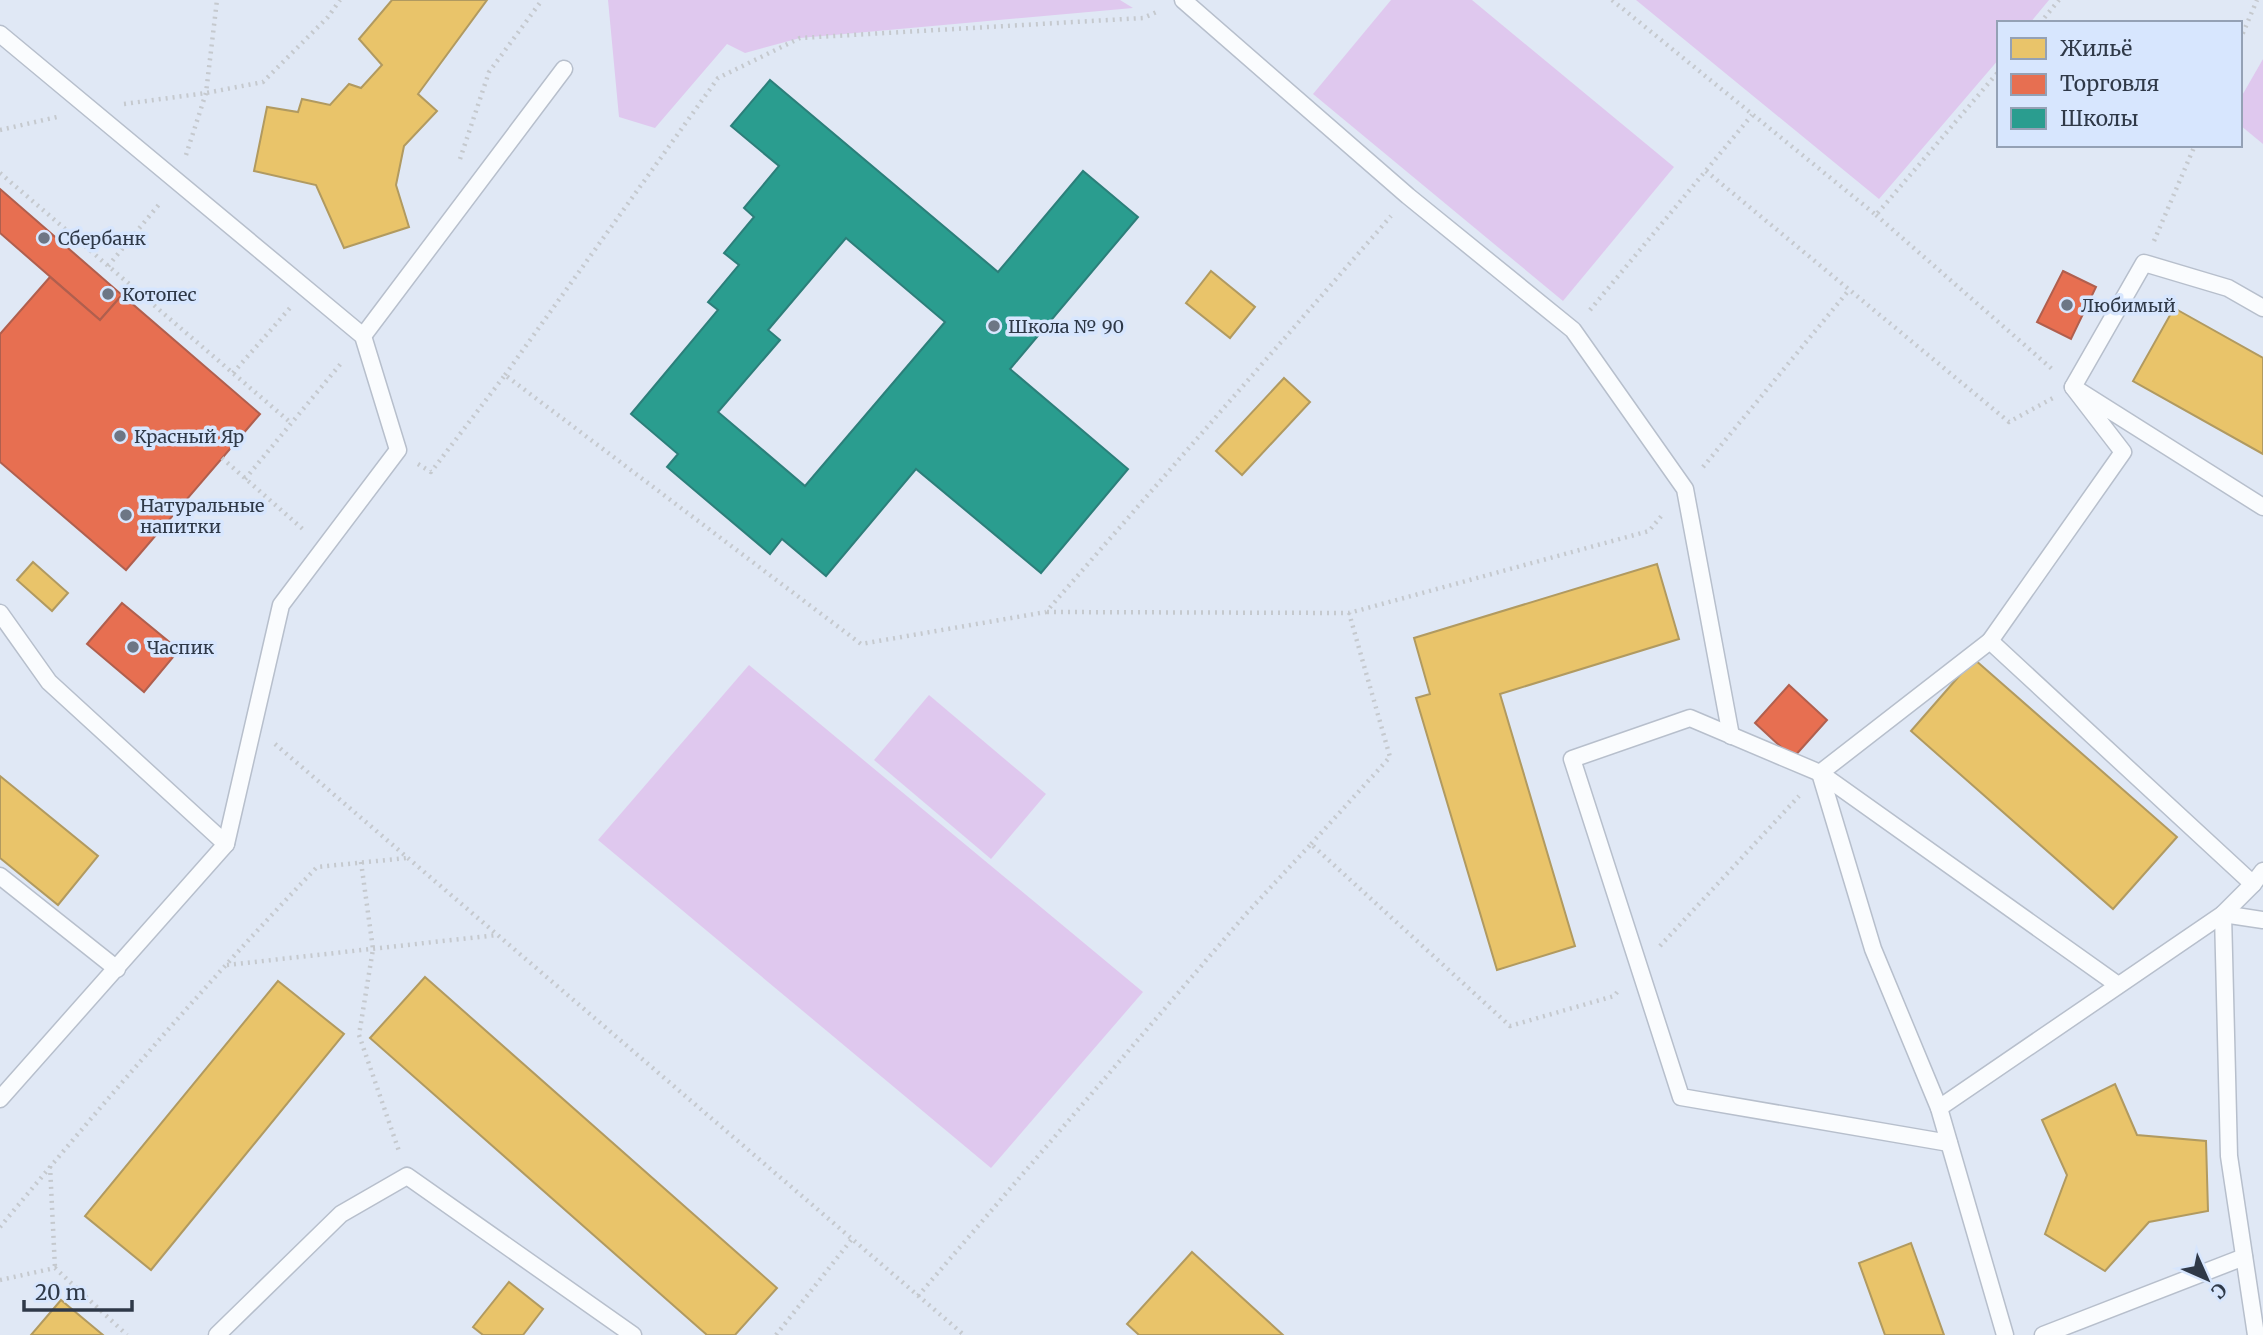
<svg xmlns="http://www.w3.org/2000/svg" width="2263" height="1335" viewBox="0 0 2263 1335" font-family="Merriweather,serif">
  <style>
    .green { fill: #dfc8ee }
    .homes { fill: #e9c46a; stroke: #b19a60; stroke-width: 2 }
    .shops { fill: #e76f51; stroke: #b05f4e; stroke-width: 2 }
    .schools { fill: #2a9d8f; stroke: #2c7f7a; stroke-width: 2; fill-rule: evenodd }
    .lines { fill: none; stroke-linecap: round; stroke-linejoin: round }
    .service-casing { stroke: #b7bfcc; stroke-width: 19 }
    .path { stroke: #c5c9ce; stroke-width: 4.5; stroke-dasharray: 2 5; stroke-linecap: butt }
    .service { stroke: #fafcfe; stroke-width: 16 }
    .poi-dot { fill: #6d7685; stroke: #d7e6fe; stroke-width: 2.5 }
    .labels { text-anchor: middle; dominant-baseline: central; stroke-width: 7; stroke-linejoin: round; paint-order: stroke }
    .poi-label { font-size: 18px; fill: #2f3948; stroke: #d7e6fe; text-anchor: start }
  </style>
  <rect width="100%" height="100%" fill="#e0e8f5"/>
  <!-- green -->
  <g class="green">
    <path d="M608 0H1120L1133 8 800 38 745 53 727 44 655 128 619 117Z"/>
    <path d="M1391 0H1472L1674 167 1563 301 1313 94Z"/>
    <path d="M1636 0H2049L2030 23H1999V59L1879 199Z"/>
    <path d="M2263 59V144L2240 125V99Z"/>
    <path d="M749 665 1143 992 991 1168 598 840Z"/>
    <path d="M929 695 1046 794 991 859 874 760Z"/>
  </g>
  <!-- homes -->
  <g class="homes">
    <path d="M392 0H487L418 94 437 111 404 146 396 185 409 227 344 248 316 185 254 171 267 107 298 112 302 99 330 105 349 84 361 88 382 65 359 39Z"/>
    <path d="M1211 271 1255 307 1230 338 1186 303Z"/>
    <path d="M2174 308 2263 358V454L2133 381Z"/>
    <path d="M1284 378 1310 402 1242 475 1216 451Z"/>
    <path d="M33 562 68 593 52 611 17 580Z"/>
    <path d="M1657 564 1679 639 1500 694 1575 946 1497 970 1416 698 1430 694 1414 638Z"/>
    <path d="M1974 659 2177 837 2113 909 1911 731Z"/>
    <path d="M0 776 98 856 58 905 0 858Z"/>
    <path d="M425 977 777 1288 735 1335H707L370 1038Z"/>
    <path d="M278 981 344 1034 151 1270 85 1216Z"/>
    <path d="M2115 1084 2137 1135 2206 1141 2208 1211 2149 1222 2105 1271 2045 1234 2067 1175 2042 1120Z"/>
    <path d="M1911 1243 1944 1335H1885L1859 1263Z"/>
    <path d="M1192 1252 1283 1335H1139L1127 1324Z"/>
    <path d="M509 1282 543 1309 523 1335H483L473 1327Z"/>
    <path d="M61 1300 103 1335H31Z"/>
  </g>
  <!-- shops -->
  <g class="shops">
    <path d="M0 189 122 295 100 320 0 233Z"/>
    <path d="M2063 271 2096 287 2071 339 2037 322Z"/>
    <path d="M50 277 100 320 122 295 260 414 126 570 0 462V334Z"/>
    <path d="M122 603 179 650 144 692 87 644Z"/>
    <path d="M1789 685 1827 720 1793 758 1755 723Z"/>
  </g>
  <!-- schools -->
  <path class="schools" d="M770 80 998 272 1083 171 1138 217 1010 369 1128 469 1041 573 916 469 826 576 782 539 770 554 667 467 678 454 631 414 718 310 708 302 739 265 724 253 754 217 744 208 779 166 731 126ZM846 238 945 322 805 486 718 412 780 340 768 330Z"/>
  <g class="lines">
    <!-- service casing -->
    <g class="service-casing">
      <g id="service">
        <path d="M1183 0 1408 196 1573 330 1685 489 1731 736"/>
        <path d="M0 34 363 336 398 450 281 605 226 844"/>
        <path d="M363 336 564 69"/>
        <path d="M2073 387 2144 263 2228 288 2263 308"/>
        <path d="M0 613 49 682 226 844 0 1099"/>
        <path d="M1990 641 2123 452 2073 387 2263 507"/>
        <path d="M1820 773 1873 949 1939 1108 2005 1335"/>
        <path d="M1820 773 1990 641 2253 884"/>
        <path d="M0 876 117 969"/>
        <path d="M1939 1108 2223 914 2263 920"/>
        <path d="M1949 1143 1681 1097 1572 759 1690 718 1820 773 2118 985"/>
        <path d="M217 1335 341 1214 407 1176 633 1335"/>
        <path d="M2043 1335 2244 1257"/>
        <path d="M2256 1335 2229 1156 2223 914 2253 884 2263 871"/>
      </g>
    </g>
    <!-- path -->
    <g class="path">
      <path d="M1612 0 1876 215 1999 71"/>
      <path d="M2040 23 2059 0"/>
      <path d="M2240 40 2257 0"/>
      <path d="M124 104 206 93 263 82 328 17 340 0"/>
      <path d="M0 130 57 117"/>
      <path d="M186 155 206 93 217 0"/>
      <path d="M460 159 489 72 542 0"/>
      <path d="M1706 171 2009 422 2053 398"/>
      <path d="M0 173 291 423"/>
      <path d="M1876 215 2052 369"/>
      <path d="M2154 241 2195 145"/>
      <path d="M108 266 161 202"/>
      <path d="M1590 310 1752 115"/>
      <path d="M233 373 290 308"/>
      <path d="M505 375 718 78 800 38 1143 18 1159 11"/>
      <path d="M222 458 305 531"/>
      <path d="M418 464 431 472 505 375 861 644 1046 612 1391 216"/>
      <path d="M1703 467 1849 290"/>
      <path d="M245 479 343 361"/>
      <path d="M1047 612 1349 613 1649 531 1663 514"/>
      <path d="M275 744 964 1335"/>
      <path d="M1311 844 1390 757 1349 613"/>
      <path d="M361 862 373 949 359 1035 400 1154"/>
      <path d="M1660 946 1799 796"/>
      <path d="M227 965 497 935"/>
      <path d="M50 1166 55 1268"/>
      <path d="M0 1227C102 1104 207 982 317 867L407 858"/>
      <path d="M0 1280 55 1268 127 1335"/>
      <path d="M918 1296 1245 915 1311 844 1510 1026 1614 996 1618 991"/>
      <path d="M776 1335 852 1239"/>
    </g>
    <!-- service -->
    <use href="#service" class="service"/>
  </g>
  <!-- markers -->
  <g class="poi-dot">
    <circle cx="44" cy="238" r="7"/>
    <circle cx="108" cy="294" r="7"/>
    <circle cx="2067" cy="305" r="7"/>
    <circle cx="994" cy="326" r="7"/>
    <circle cx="120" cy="436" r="7"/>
    <circle cx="126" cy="515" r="7"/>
    <circle cx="133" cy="647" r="7"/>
  </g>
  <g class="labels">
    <!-- poi labels -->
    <g class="poi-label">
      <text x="58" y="238">Сбербанк</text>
      <text x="122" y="294">Котопес</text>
      <text x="2081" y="305">Любимый</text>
      <text x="1008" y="326">Школа № 90</text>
      <text x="134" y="436">Красный Яр</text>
      <text x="140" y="505">Натуральные<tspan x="140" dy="21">напитки</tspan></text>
      <text x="147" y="647">Часпик</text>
    </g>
  </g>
  <!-- legend -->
  <rect x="1997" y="21" width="245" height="126" fill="#d7e6fe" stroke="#94a1b5" stroke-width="2"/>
  <rect x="2011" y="38" width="35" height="21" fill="#e9c46a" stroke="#94a1b5" stroke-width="2"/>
  <text x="2060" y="56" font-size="21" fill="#2f3948">Жильё</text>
  <rect x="2011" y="74" width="35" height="21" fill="#e76f51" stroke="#94a1b5" stroke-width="2"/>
  <text x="2060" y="91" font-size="21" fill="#2f3948">Торговля</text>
  <rect x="2011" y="108" width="35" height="21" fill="#2a9d8f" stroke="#94a1b5" stroke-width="2"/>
  <text x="2060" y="126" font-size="21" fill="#2f3948">Школы</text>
  <!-- north arrow -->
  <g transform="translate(2207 1279) rotate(135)" stroke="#d7e6fe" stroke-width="5" paint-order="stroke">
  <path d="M0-5L12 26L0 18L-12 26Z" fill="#2f3948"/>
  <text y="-10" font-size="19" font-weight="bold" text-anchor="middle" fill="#2f3948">С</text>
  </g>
  <!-- scale -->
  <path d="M24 1300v10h108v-10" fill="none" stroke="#2f3948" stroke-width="3.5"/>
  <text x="35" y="1300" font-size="21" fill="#2f3948" stroke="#d7e6fe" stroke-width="5" paint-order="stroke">20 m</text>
</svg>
